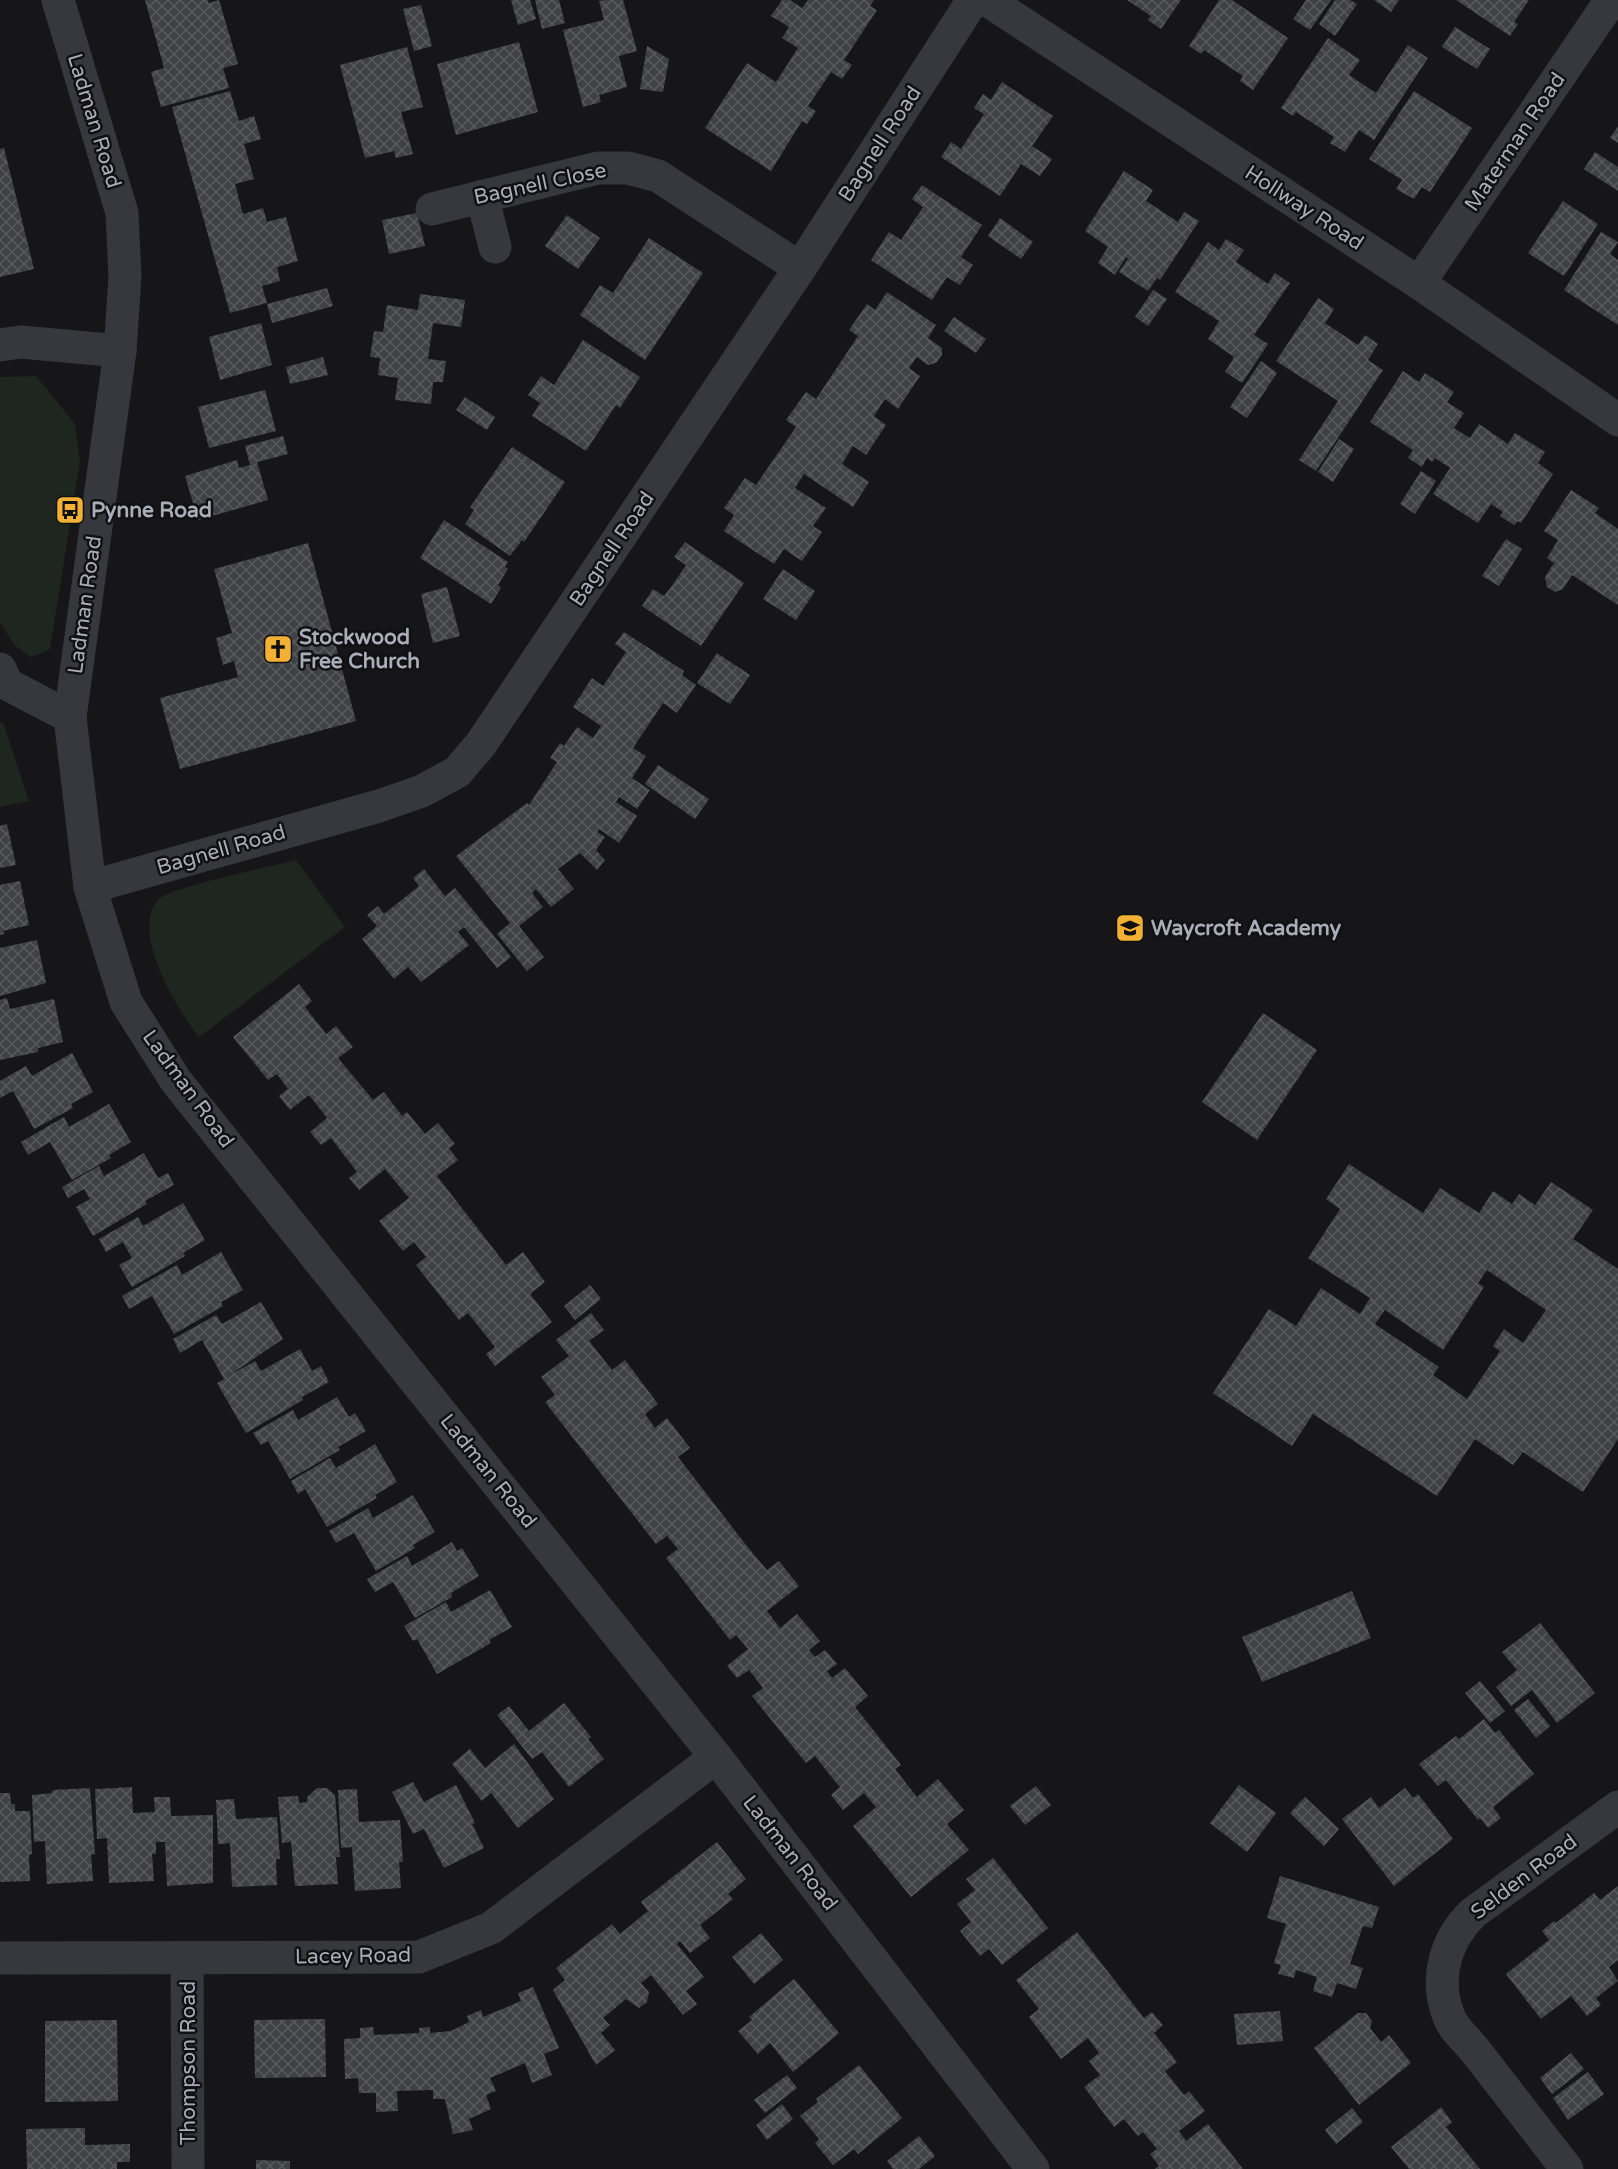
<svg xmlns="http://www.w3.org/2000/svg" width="1618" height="2169" viewBox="0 0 1618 2169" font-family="'Varela Round',sans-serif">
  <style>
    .grass { fill: #1e261f }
    .building { fill: url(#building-cross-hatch); fill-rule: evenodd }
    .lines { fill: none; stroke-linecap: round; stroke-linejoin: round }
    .minor { stroke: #37383d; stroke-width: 33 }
    .labels { text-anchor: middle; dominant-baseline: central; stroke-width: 5; stroke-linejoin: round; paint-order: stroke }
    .street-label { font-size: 21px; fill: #a8adb8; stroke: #111113 }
    .poi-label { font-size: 21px; font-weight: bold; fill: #a8adb8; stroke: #111113; text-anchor: start }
  </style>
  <defs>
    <pattern id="building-cross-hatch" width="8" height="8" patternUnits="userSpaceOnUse" patternTransform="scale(1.5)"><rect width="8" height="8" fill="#404145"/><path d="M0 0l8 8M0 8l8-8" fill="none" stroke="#595a5e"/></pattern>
  </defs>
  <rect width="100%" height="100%" fill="#161618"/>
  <!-- grass -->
  <g class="grass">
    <path d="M36 376 75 424 80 461 50 649 31 657 14 645 0 622V377Z"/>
    <path d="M0 721 4 725 29 801 0 807Z"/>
    <path d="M296 860 345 927 199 1037C179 1013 128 929 159 899 172 887 273 866 296 860Z"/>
  </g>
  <!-- building -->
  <g class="building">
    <path d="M145 0H208L209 3 219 0 238 64 223 68 229 88 161 107 151 72 164 68Z"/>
    <path d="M511 0H530L536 19 518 25Z"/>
    <path d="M535 0H559L565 23 542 29Z"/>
    <path d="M605 0H623L637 51 619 56 627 87 599 95 601 102 583 107 563 30 604 20 599 1Z"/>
    <path d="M782 0H790L802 8 808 0H874L870 6 877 10 844 60 852 65 842 79 831 72 808 106 816 111 807 124 802 121 771 171 705 128 747 63 776 82 798 48 782 38 789 27 771 16Z"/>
    <path d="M1127 0H1181L1161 29 1148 20 1151 16Z"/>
    <path d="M1219 0H1232L1288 38 1253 90 1240 81 1243 76 1204 50 1201 54 1189 46Z"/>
    <path d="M1306 0H1331L1310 30 1293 19Z"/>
    <path d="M1335 0H1350L1357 4 1335 36 1319 24Z"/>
    <path d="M1374 0H1399L1391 12Z"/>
    <path d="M1456 0H1529L1514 22 1518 24 1510 36Z"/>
    <path d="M421 5 432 46 414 51 403 9Z"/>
    <path d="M1455 27 1490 49 1477 69 1442 47Z"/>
    <path d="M1328 38 1360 60 1349 75 1376 93 1408 45 1428 58 1374 140 1359 130 1345 152 1330 143 1334 137 1296 112 1293 116 1281 108Z"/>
    <path d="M519 42 538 112 456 135 437 64Z"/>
    <path d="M647 46 669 59 663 92 640 89Z"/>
    <path d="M407 47 423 107 401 112 413 154 396 158 394 151 365 158 340 65Z"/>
    <path d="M1002 82 1053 116 1032 146 1052 159 1040 176 1021 164 1000 196 941 157 951 142 961 149 984 114 974 108 983 94 991 100Z"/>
    <path d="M230 91 239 121 254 116 261 139 244 144 254 179 235 184 243 214 263 208 267 222 286 217 298 261 277 267 280 281 262 286 267 303 230 313 172 107Z"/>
    <path d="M1414 91 1472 128 1430 192 1422 187 1414 199 1396 189 1402 180 1369 159Z"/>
    <path d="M1618 126V143L1610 138Z"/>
    <path d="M4 148 34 269 0 277V149Z"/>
    <path d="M1595 152 1618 167V191L1584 169Z"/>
    <path d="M1124 171 1153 190 1146 201 1178 222 1184 212 1199 221 1160 280 1157 278 1148 291 1119 272 1128 259 1126 257 1115 275 1098 263 1108 247 1085 231Z"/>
    <path d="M922 185 982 225 961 257 973 265 960 285 947 277 932 300 871 260 889 232 901 240 923 207 912 199Z"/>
    <path d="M1563 201 1598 224 1564 276 1528 253Z"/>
    <path d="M417 213 425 246 389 254 382 220Z"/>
    <path d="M567 215 600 238 578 269 545 246Z"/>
    <path d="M1000 218 1033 242 1021 259 988 236Z"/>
    <path d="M1601 232 1618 242 1610 254 1618 260V325L1564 290Z"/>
    <path d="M649 238 703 273 645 360 580 315 600 285 613 293Z"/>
    <path d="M1226 239 1244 250 1236 262 1268 284 1275 273 1290 283 1254 335 1268 344 1242 383 1225 372 1234 357 1208 339 1219 321 1175 292 1208 242 1219 250Z"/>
    <path d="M327 288 333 306 272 323 267 304Z"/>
    <path d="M1153 290 1167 299 1148 326 1135 317Z"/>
    <path d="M887 292 936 325 928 338 942 348V355L936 363 928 365 917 357 909 368 920 376 898 409 885 399 874 416 886 425 866 455 853 446 842 464 869 482 853 507 804 474 795 488 826 508 813 526 822 532 802 561 784 549 774 564 724 531 734 515 724 508 745 478 756 485 796 427 786 420 806 392 816 399 858 336 849 330 867 304 875 310Z"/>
    <path d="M420 294 465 300 461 327 433 323 428 359 446 361 443 382H433L431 404 395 400 398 378 378 375 380 358 370 357 374 331 383 332 387 305 418 310Z"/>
    <path d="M1318 298 1334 309 1325 323 1358 345 1365 335 1378 344 1368 360 1383 370 1316 471 1299 460 1338 401 1276 361Z"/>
    <path d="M954 317 986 339 976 353 944 331Z"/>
    <path d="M261 323 272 365 220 380 209 337Z"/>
    <path d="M583 340 640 377 620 408 616 405 586 451 532 416 540 403 528 395 541 376 554 385Z"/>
    <path d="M323 357 328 375 290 384 286 367Z"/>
    <path d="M1261 361 1277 373 1247 418 1230 407Z"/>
    <path d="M1403 371 1419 382 1425 373 1454 392 1447 402 1464 413 1454 428 1470 438 1479 424 1508 444 1515 433 1545 452 1538 463 1553 474 1521 523 1518 521 1514 525 1500 516 1503 512 1491 504 1478 523 1433 494 1450 468 1435 458 1432 462 1427 458 1422 467 1408 458 1413 450 1370 422Z"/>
    <path d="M265 390 276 431 209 448 198 407Z"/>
    <path d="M465 397 495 417 487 430 456 410Z"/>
    <path d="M283 436 288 454 257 462 268 500 198 520 185 476 237 460 239 468 250 465 245 446Z"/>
    <path d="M1339 439 1354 449 1333 482 1318 472Z"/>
    <path d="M512 447 565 482 524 542 522 540 510 556 465 524 474 510 470 507Z"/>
    <path d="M1421 471 1436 481 1415 514 1400 504Z"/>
    <path d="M1571 490 1599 508 1595 513 1618 529V605L1572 575 1563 589 1555 592 1547 587 1545 577 1554 563 1547 558 1558 540 1544 531Z"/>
    <path d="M444 520 508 562 505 567 508 569 498 585 501 588 491 604 420 558Z"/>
    <path d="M1506 539 1522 549 1499 586 1482 576Z"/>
    <path d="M685 542 744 583 701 646 642 606 653 589 664 596 674 583 686 565 674 557Z"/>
    <path d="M308 543 356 721 180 769 160 698 238 677 234 661 223 665 216 638 232 633 214 569Z"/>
    <path d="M783 569 815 591 796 620 763 599Z"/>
    <path d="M447 587 460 636 433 643 421 594Z"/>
    <path d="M624 632 684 671 682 675 696 685 677 713 663 703 633 748 646 756 632 778 650 790 637 809 619 797 616 802 637 816 619 843 599 829 597 832 605 837 596 850 605 860 597 870 580 853 558 869 574 889 551 907 536 889 532 893 543 907 519 926 544 957 527 971 497 934 510 923 456 856 527 803 529 805 557 762 550 758 560 743 564 746 577 727 593 738 601 726 573 707 592 678 603 686 626 652 615 644Z"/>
    <path d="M717 653 750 675 730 704 697 683Z"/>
    <path d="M658 765 709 799 695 819 645 784Z"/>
    <path d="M7 824 16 865 0 868V826Z"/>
    <path d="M424 869 445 896 455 888 511 957 497 968 464 927 458 932 469 945 450 960 421 982 408 967 394 979 362 939 377 926 367 915 378 906 384 914 419 886 413 878Z"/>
    <path d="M20 881 29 925 3 931 4 934 0 935V885Z"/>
    <path d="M37 940 46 983 0 996V948Z"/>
    <path d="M299 984 312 1001 305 1007 326 1034 336 1026 353 1047 338 1058 373 1100 384 1092 402 1116 407 1112 425 1134 438 1123 455 1144 449 1148 458 1160 437 1176 506 1265 523 1252 545 1282 530 1294 552 1322 495 1366 486 1354 495 1347 468 1313 459 1320 416 1265 426 1257 414 1242 403 1251 379 1221 409 1198 385 1169 359 1190 349 1178 357 1172 331 1138 321 1145 310 1132 327 1118 309 1095 290 1110 279 1096 288 1089 277 1074 268 1080 233 1037Z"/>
    <path d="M7 998 10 1009 54 999 63 1042 38 1048V1052L0 1060V1000Z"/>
    <path d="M1263 1013 1317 1050 1257 1140 1202 1102Z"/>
    <path d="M72 1053 93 1092 71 1104 73 1108 34 1129 13 1091 0 1098V1081L26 1066 32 1076Z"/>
    <path d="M109 1104 131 1142 109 1155 111 1158 72 1180 50 1142 28 1155 21 1142 64 1117 69 1127Z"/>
    <path d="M144 1153 158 1178 168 1173 174 1185 145 1201 147 1204 93 1236 76 1207 90 1199 84 1189 68 1198 62 1187 99 1166 104 1176Z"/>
    <path d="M1349 1164 1423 1213 1440 1188 1479 1213 1493 1191 1512 1204 1519 1194 1535 1205 1551 1182 1593 1210 1573 1239 1618 1269V1439L1583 1492 1523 1452 1513 1465 1475 1439 1437 1496 1313 1414 1292 1446 1213 1393 1269 1309 1296 1326 1321 1288 1360 1314 1370 1298 1308 1258 1340 1209 1326 1199ZM1487 1270 1546 1310 1523 1343 1504 1329 1493 1346 1500 1351 1467 1399 1433 1375 1439 1367 1375 1324 1385 1310 1443 1350 1484 1287 1478 1283Z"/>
    <path d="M183 1203 205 1240 183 1253 185 1256 132 1287 119 1265 132 1258 123 1242 106 1252 99 1239 138 1217 143 1226Z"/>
    <path d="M221 1252 243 1290 221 1302 223 1306 174 1334 152 1296 129 1309 122 1296 177 1265 182 1275Z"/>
    <path d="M590 1285 601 1299 575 1320 564 1306Z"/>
    <path d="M261 1302 283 1339 228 1376 255 1361 261 1371 300 1349 312 1371 321 1366 329 1382 302 1397 303 1400 246 1433 217 1383 224 1379 202 1340 180 1353 173 1339 216 1315 222 1324Z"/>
    <path d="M591 1313 604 1330 589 1341 612 1370 625 1360 658 1404 645 1414 655 1428 667 1418 690 1448 678 1457 746 1545 767 1570 779 1561 799 1586 767 1611 780 1628 797 1614 820 1641 809 1650 815 1657 825 1650 837 1664 827 1671 832 1678 845 1668 868 1696 855 1707 901 1765 895 1769 917 1797 938 1779 964 1810 947 1824 969 1850 911 1897 853 1826 876 1807 864 1793 843 1810 831 1795 840 1787 829 1774 815 1756 806 1763 752 1696 763 1688 749 1670 737 1678 727 1666 748 1649 736 1635 730 1640 666 1558 678 1549 667 1536 656 1544 545 1402 555 1395 541 1377 569 1356 556 1340Z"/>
    <path d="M337 1397 349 1417 355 1413 366 1431 338 1447 340 1450 290 1479 268 1441 261 1445 253 1433 293 1410 298 1420Z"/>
    <path d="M375 1444 397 1482 375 1495 377 1498 327 1527 305 1489 298 1494 291 1481 330 1458 336 1468Z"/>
    <path d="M413 1495 435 1532 413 1545 415 1548 376 1571 354 1533 336 1543 329 1531 368 1508 373 1518Z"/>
    <path d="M452 1542 457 1551 462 1548 479 1576 451 1593 452 1597 415 1618 393 1582 375 1592 367 1579 407 1556 412 1566Z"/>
    <path d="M490 1590 512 1627 489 1640 491 1643 437 1674 417 1639 413 1641 404 1626 446 1602 451 1612Z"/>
    <path d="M1352 1591 1371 1638 1262 1682 1242 1637Z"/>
    <path d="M1540 1623 1595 1693 1557 1723 1532 1690 1511 1706 1496 1687 1517 1670 1502 1652Z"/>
    <path d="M1480 1681 1505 1711 1490 1723 1465 1693Z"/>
    <path d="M1528 1699 1550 1726 1536 1738 1514 1710Z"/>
    <path d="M564 1703 591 1737 588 1739 604 1759 569 1787 542 1752 532 1759 497 1715 509 1706 529 1731Z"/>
    <path d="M1484 1719 1495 1733 1499 1730 1534 1774 1493 1807 1501 1818 1488 1828 1480 1818 1478 1820 1446 1780 1438 1786 1419 1764 1456 1736 1459 1739Z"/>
    <path d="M514 1744 554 1799 518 1828 491 1793 482 1801 452 1764 470 1749 485 1768Z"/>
    <path d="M413 1782 424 1802 456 1785 475 1823 472 1824 484 1848 444 1868 424 1829 413 1834 392 1792Z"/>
    <path d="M1239 1785 1276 1813 1247 1852 1210 1823Z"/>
    <path d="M1036 1786 1051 1805 1025 1825 1010 1806Z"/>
    <path d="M132 1787 133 1813 155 1812 154 1797H170L171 1816 213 1815V1883L167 1886 165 1842H156V1854H152L154 1881 109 1883 107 1838 97 1839 95 1789Z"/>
    <path d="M90 1788 95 1855 91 1854 93 1881 47 1884 45 1841 34 1842 32 1795 52 1793 53 1790Z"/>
    <path d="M317 1788H327L335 1795 340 1857H336L338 1884 295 1886 291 1842 282 1843 278 1797 298 1796 299 1803 307 1802V1797Z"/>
    <path d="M1405 1788 1413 1798 1418 1794 1453 1839 1394 1886 1342 1819 1371 1797 1379 1808Z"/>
    <path d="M357 1789 359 1822 400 1820 403 1862H399L401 1888 355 1891 352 1847 341 1848 338 1790Z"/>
    <path d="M0 1793H10L11 1804H15V1811H30L32 1854 29 1855 30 1881 0 1882Z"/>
    <path d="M1305 1797 1339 1829 1324 1846 1290 1813Z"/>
    <path d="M234 1799 236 1819 277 1817 280 1859H276L277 1885 232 1887 230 1843 218 1844 216 1800Z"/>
    <path d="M717 1842 746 1879 728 1894 733 1899 700 1925 710 1938 690 1953 680 1941 677 1944 704 1977 686 1991 697 2004 683 2015 651 1975 641 1983 649 1992 647 2002 639 2008 626 1999 603 2018 610 2025 601 2033 615 2050 596 2065 553 1990 565 1980 556 1968 612 1924 620 1934 648 1911 641 1902Z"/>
    <path d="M993 1858 1048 1928 1002 1965 989 1949 980 1956 960 1931 971 1922 957 1904 975 1890 966 1879Z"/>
    <path d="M1280 1876 1379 1907 1372 1928 1363 1926 1350 1964 1363 1968 1356 1989 1337 1983 1332 1997 1313 1991 1317 1977 1296 1970 1294 1978 1278 1974 1281 1965 1274 1963 1286 1924 1267 1918Z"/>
    <path d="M1618 1886V1960L1609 1967 1618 1981 1596 1998 1601 2005 1587 2016 1571 1996 1541 2019 1506 1974 1549 1940 1542 1931 1554 1921 1556 1923 1594 1893 1600 1900Z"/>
    <path d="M1077 1932 1144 2018 1152 2012 1163 2025 1154 2033 1177 2062 1165 2071 1184 2095 1189 2091 1205 2111 1179 2131 1186 2141 1208 2124 1243 2169H1155L1159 2166 1150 2154 1157 2149 1143 2132 1138 2136 1124 2119 1114 2127 1084 2087 1100 2075 1089 2061 1099 2053 1088 2038 1061 2059 1029 2017 1039 2009 1016 1980Z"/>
    <path d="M761 1933 783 1960 754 1984 732 1957Z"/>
    <path d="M794 1979 839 2033 793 2072 770 2043 758 2054 738 2031 752 2020 749 2017Z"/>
    <path d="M533 1987 559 2048 544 2054 552 2075 532 2083 525 2063 490 2078 496 2091 486 2095 491 2109 469 2119 473 2130 453 2134 445 2099H433V2090L397 2091 398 2111 376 2112V2093H359L358 2078 345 2079 344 2039 360 2038V2028L373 2027 374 2035 419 2033V2028L430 2027V2033L451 2031 469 2022 467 2016 481 2010 483 2017 521 2001 518 1993Z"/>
    <path d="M1280 2011 1283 2041 1237 2045 1234 2014Z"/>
    <path d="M1358 2013H1366L1372 2021 1370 2028 1381 2042 1389 2035 1411 2063 1359 2105 1314 2048Z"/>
    <path d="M325 2019 326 2077 255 2078 254 2020Z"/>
    <path d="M117 2020 118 2101 45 2102V2021Z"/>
    <path d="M1571 2053 1584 2069 1552 2094 1540 2078Z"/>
    <path d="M859 2065 902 2118 858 2154 854 2149 833 2165 815 2143 819 2139 800 2116 818 2102 816 2099Z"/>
    <path d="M1588 2072 1604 2094 1568 2120 1553 2098Z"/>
    <path d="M787 2075 797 2088 765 2113 754 2100Z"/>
    <path d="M782 2104 793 2119 767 2140 756 2125Z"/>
    <path d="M1441 2107 1452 2122 1446 2127 1480 2169H1409L1391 2147Z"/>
    <path d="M1352 2108 1363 2122 1336 2144 1325 2130Z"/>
    <path d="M85 2128V2145L130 2144V2162H117V2169H27L26 2129Z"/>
    <path d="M919 2136 935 2156 919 2169H893L887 2161Z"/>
    <path d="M256 2160 290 2161V2169H256Z"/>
  </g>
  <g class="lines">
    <!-- minor -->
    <g class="minor">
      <path d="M58 0 122 213 125 276 120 351 70 717 90 887 126 1002 176 1081 716 1757 1033 2169"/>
      <path d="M987 0 1419 283 1618 420"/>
      <path d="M482 196 495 247"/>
      <path d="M432 209 598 168H628L658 176 800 268"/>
      <path d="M1419 283 1611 0"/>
      <path d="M0 345 21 342 120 351"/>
      <path d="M0 669 7 684 70 717"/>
      <path d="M90 887 379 806 422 791 457 772 481 744 800 268 973 0"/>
      <path d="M0 1958 419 1957 491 1928 716 1757"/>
      <path d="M187 1958 188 2169"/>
      <path d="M1567 2169C1537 2130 1507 2092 1477 2053 1469 2042 1454 2030 1449 2017 1434 1979 1445 1940 1473 1913L1618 1807"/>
    </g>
  </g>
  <!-- icons -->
  <defs>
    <g id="bus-square" transform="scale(1.5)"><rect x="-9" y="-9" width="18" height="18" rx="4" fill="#f2b134" stroke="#111113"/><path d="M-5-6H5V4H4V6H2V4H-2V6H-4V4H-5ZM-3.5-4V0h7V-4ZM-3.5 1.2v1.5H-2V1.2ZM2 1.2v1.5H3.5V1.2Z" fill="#111"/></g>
    <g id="church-square" transform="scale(1.5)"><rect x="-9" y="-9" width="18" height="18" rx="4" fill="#f2b134" stroke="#111113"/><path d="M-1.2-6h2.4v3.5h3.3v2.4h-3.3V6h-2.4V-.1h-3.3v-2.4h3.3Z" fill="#111"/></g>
    <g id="school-square" transform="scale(1.5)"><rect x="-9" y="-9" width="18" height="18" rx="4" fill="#f2b134" stroke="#111113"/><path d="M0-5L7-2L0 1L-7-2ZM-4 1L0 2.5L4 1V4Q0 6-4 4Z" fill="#111"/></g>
  </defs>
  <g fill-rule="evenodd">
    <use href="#bus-square" x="70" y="510"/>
    <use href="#church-square" x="278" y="649"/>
    <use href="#school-square" x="1130" y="928"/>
  </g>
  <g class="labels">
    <!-- street labels -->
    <g class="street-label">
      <text transform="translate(94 121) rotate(73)">Ladman Road</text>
      <text transform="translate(1515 142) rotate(-56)">Materman Road</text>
      <text transform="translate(880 144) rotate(-57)">Bagnell Road</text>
      <text transform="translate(540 184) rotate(-12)">Bagnell Close</text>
      <text transform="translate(1304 208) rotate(33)">Hollway Road</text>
      <text transform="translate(612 549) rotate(-56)">Bagnell Road</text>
      <text transform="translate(85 605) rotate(-82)">Ladman Road</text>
      <text transform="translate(221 850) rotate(-16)">Bagnell Road</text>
      <text transform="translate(188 1089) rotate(54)">Ladman Road</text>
      <text transform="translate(488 1471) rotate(51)">Ladman Road</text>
      <text transform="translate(790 1853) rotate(52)">Ladman Road</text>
      <text transform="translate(1524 1877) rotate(-37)">Selden Road</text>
      <text transform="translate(353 1956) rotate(-1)">Lacey Road</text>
      <text transform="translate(188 2063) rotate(-90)">Thompson Road</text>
    </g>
    <!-- poi labels -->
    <g class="poi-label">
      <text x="91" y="510">Pynne Road</text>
      <text x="299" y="637">Stockwood<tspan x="299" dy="24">Free Church</tspan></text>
      <text x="1151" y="928">Waycroft Academy</text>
    </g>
  </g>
</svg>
